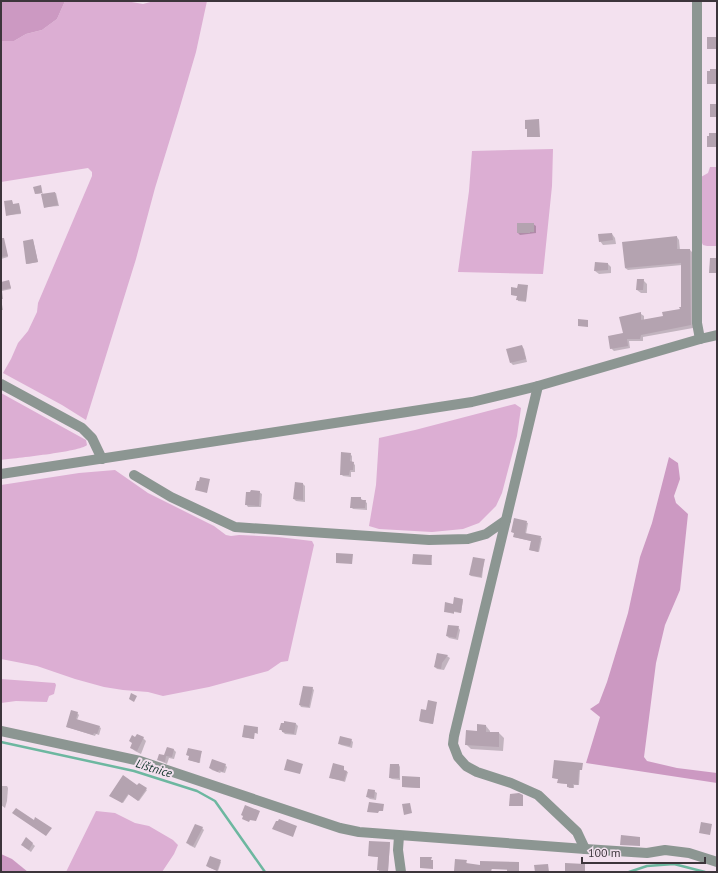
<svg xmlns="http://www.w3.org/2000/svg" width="718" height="873" viewBox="0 0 718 873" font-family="'PT Sans',sans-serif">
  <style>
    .green { fill: #dcaed3 }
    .forest { fill: #cc99c2 }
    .shadow { fill: #0003 }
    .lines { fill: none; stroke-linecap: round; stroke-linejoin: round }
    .stream { stroke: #6db7a0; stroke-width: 2.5 }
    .building { fill: #b4a3b0 }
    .minor { stroke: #8c9692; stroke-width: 10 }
    .labels { text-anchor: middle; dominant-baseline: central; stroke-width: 4; stroke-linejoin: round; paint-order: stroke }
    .water-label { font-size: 12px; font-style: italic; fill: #0f3329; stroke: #f3e1ef }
  </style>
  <rect width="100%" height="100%" fill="#f3e1ef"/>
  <!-- green -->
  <g class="green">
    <path d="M65 1H126L143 4 154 1H207L196 52 179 110 155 188 136 259 86 420 62 405 3 373 11 359 18 343 28 331 37 312 38 303 92 176V172L88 168 1 182V41H14L26 34 42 30 57 19Z"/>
    <path d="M553 149 552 186 543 274 458 272 469 191 472 151Z"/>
    <path d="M710 167H717V246H707L703 245 701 241 702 226 701 211V177L708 173Z"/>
    <path d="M1 393 86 440 87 445C80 452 15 458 1 460Z"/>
    <path d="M515 404 521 408 517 436 502 493 496 506 479 523 463 529 432 532 379 529 369 526 376 485 379 438 415 430Z"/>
    <path d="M115 470 148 493 214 526 226 535 231 536 239 535 278 537 312 541 314 545 288 661 281 662 268 671 209 687 163 696 148 692 123 690 104 687 75 679 37 666 1 659V485L79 473Z"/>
    <path d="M1 679 55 683 56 685 54 694 49 696 47 702 16 701 1 703Z"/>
    <path d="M96 811 115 813 135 823 149 826 173 840 178 845 174 854 162 872H66Z"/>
  </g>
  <!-- forest -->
  <g class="forest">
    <path d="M1 1H65L57 19 42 30 26 34 14 41H1Z"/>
    <path d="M669 457 678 463 680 479 674 496 676 503 688 514 680 590 665 625 656 663 644 757 647 761 677 768 717 773V783L586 763 600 717 590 709 599 703 607 682 628 613 640 557 652 523Z"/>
    <path d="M1 854 12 859 28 872H1Z"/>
  </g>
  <!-- shadow -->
  <g class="shadow">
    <path d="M41 186 43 195 56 193 59 206 45 207 42 193 36 194Z"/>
    <path d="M12 201 13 205H19L21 214 7 215Z"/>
    <path d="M533 224 536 226V233L520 235 518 233Z"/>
    <path d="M612 234 615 238 616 244 603 245 600 241Z"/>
    <path d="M677 237 679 240 680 250H690L693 253V328L643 337V341H629L630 348 614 351 611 348 624 334 621 317 641 314 644 316V320L664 317 681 310 682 308V265L628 270 625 268Z"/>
    <path d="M33 240 38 262 28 264H27Z"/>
    <path d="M5 246 8 257 1 259V247Z"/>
    <path d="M596 263 608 264 611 267V273L599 274 595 271Z"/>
    <path d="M643 280 647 284V293H641L637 290Z"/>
    <path d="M9 281 11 289 2 291 3 299H1L3 310H1V283Z"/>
    <path d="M527 286 526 302 518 301V296L512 295 518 289Z"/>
    <path d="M522 346 524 349 527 362 513 365 511 363Z"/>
    <path d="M350 454 352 456V462L355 465V472H351V477L343 476 341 474Z"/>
    <path d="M303 484 305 486V502L296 501 294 499Z"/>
    <path d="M259 492 262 494 261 507H248L246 504Z"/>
    <path d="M360 498 367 503V510L353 509 351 507Z"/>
    <path d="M515 519 528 523 526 534 542 538 539 552 530 550 531 541 514 537 515 533 512 532Z"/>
    <path d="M431 556 432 565 413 564Z"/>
    <path d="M484 560 482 578 471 576 470 575Z"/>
    <path d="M463 600 461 613 454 612V614L446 612 454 605Z"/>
    <path d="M458 627 460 630 458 640 449 638 447 636Z"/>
    <path d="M437 654 447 656 450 658 444 670 437 669 435 667Z"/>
    <path d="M312 688 314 690 310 708 301 707 300 705Z"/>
    <path d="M436 702 433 724 421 722 420 721 427 711Z"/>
    <path d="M77 713 79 715 77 720 99 727 101 728 99 735 96 734 95 736 67 727Z"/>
    <path d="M296 724 298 726 296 735 285 734 280 729Z"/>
    <path d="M486 726 490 731V733H499L504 738 503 751 471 749 466 744Z"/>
    <path d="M258 728V734L255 733 254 739 243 737Z"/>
    <path d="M136 738H143L146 741 141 754 135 751 131 748Z"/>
    <path d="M351 740 353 742 352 748 341 745 339 743Z"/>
    <path d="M167 748 174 750 176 752 174 759 169 758 167 764 158 760 165 756Z"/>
    <path d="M201 752 200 763 189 760 190 756 187 755Z"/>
    <path d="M582 763V770H580L579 785H574V788H569L568 784 559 783V779L553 778Z"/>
    <path d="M225 765 227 767 225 773 221 772 220 773 212 770 210 768Z"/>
    <path d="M399 765 400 767V780L392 779 390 778Z"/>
    <path d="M344 767V771L348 772 345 782 331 778Z"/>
    <path d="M420 778V788L403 787Z"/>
    <path d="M139 784 147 790 139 801 129 794 123 803 111 796 137 787Z"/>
    <path d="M1 786H7L8 788 7 801 5 808 1 805Z"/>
    <path d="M374 791 377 793 376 800 370 799 367 797Z"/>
    <path d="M202 828 204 830 195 848 189 845 187 842Z"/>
    <path d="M26 838 35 846 31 852 24 847Z"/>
    <path d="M390 843 388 871H379V857L369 856Z"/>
    <path d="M211 857 221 862 218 871 208 867Z"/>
    <path d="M456 860 466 861 467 864 481 866 518 863 519 872H508V870L492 869 491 872H456Z"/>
  </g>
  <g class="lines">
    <!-- stream -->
    <g class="stream">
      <path d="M1 742 134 771 197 791 215 801 265 872"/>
      <path d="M629 872 647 866 674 864 705 872"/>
    </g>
  </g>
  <!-- building -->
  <g class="building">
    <rect x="707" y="37" width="10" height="12"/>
    <path d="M710 69H717V84H707V71H710Z"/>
    <rect x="710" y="104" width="7" height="13"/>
    <path d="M539 119 540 137H527V129H525V120Z"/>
    <path d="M709 133H717V147H707V136H709Z"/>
    <path d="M41 185 42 193 35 194 33 187Z"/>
    <path d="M55 192 58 205 44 208 41 194Z"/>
    <path d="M12 200 13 204 19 203 21 213 6 216 4 201Z"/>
    <path d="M517 223H534V232H530V233H517Z"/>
    <path d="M612 233 613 240 599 242 598 234Z"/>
    <path d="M677 236V249H690L691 325 641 335 640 339H627L628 346 610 349 608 336 623 333 619 317 641 312V320L663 316 662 312 680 309 679 307H681V263L625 268 622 242Z"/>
    <path d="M1 238H4L8 256 1 257Z"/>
    <path d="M33 239 38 262 26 264 23 241Z"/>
    <path d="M710 258H717V273H709Z"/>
    <path d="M595 262 608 263V270L594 271Z"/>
    <path d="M637 279H644L643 290H636Z"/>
    <path d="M9 280 11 288 1 290V282Z"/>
    <path d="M518 284 528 285 526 301 516 300 517 296 511 295V287L517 288Z"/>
    <path d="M578 319 588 320V327L578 326Z"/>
    <path d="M522 345 526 359 510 363 506 349Z"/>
    <path d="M341 452 351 453 350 461 354 462 353 470H350L349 475H340Z"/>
    <path d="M200 477 210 479 207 493 195 490 197 481H199Z"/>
    <path d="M295 482 303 483V500L293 499Z"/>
    <path d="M251 490 260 491 259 506 245 505 246 492H250Z"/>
    <path d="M351 497H361V500H366L365 508H350Z"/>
    <path d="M514 518 527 521 525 533 541 536 538 552 529 550 531 541 513 537 514 533 511 532Z"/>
    <path d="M336 553 353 554 352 564 336 563Z"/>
    <path d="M413 554 432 555 431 565 412 564Z"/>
    <path d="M473 557 485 559 481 577 469 575Z"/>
    <path d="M454 597 463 599 461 613 454 611V613L444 612 445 602 453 604Z"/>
    <path d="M448 625 459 626 456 638 446 636Z"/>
    <path d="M437 653 448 655 442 663 441 669 434 667Z"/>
    <path d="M303 686 313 687 309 707 299 705Z"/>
    <path d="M131 693 137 696 134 702 129 699Z"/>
    <path d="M428 700 437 702 433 724 419 721 421 709 426 710Z"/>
    <path d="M71 710 78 712 76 719 100 726 97 734 94 733 93 735 66 727Z"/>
    <path d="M284 721 296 723 294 734 282 732V730H279L281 723H284Z"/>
    <path d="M477 724 486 725V732H499V747L465 745 466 730 477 731Z"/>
    <path d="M244 725 258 727 257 733H254V739L242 737Z"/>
    <path d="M137 734 144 737 137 751 130 748 132 743 129 741 132 735 135 737Z"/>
    <path d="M340 736 352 739 350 746 338 744Z"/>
    <path d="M167 747 174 749 172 757 166 756 165 762 157 760 159 754 164 755Z"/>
    <path d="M188 748 202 751 199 763 188 760 189 756 186 755Z"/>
    <path d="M212 759 226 764 223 772 219 770 218 772 209 768Z"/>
    <path d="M287 759 303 764 300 774 284 770Z"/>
    <path d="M554 760 583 763 582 770H579L578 785 573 784V788L567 787V784L557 783 558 779 552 778Z"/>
    <path d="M333 763 344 766V770L347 771 344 781 329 778Z"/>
    <path d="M390 764H399V778H389Z"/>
    <path d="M123 775 137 785 139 783 147 788 138 801 128 794 122 803 109 796Z"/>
    <path d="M402 776 420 777V788L402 787Z"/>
    <path d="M368 789 375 790 374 798 366 797Z"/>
    <path d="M519 793 523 795V806H509L510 794Z"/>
    <path d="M369 802 384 804 383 811H379L378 813 367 812Z"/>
    <path d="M410 803 412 813 404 815 402 804Z"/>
    <path d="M245 805 260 811 256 821 250 820 249 822 242 819 243 816 241 815Z"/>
    <path d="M16 808 34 820 35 817 52 828 46 836 12 813Z"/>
    <path d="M279 819 297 826 293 837 272 829 276 821H278Z"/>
    <path d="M701 822 712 824 710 835 699 833Z"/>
    <path d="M195 824 203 827 193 846 186 843Z"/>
    <path d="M621 835 640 837V846L620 845Z"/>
    <path d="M26 837 33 843 29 850 21 845Z"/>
    <path d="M369 841 390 842 388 871 377 870 378 857 368 856Z"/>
    <path d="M210 856 221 860 217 871 206 866Z"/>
    <path d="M420 857H432L431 860H433V869L420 868Z"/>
    <path d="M455 859 467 860 466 863 480 865V861L519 862V872H507V869H491V872L454 871Z"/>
    <path d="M565 863 585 864V872H565Z"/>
    <path d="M548 864 549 872H535L534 865Z"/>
  </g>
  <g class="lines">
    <!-- minor -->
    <g class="minor">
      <path d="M697 1V323L700 339"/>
      <path d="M1 384 82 428 92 438 102 459"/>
      <path d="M1 474 472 402 538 386 700 339 717 335"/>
      <path d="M134 475 171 497 235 527 429 540 468 539 486 534 506 520 538 386"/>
      <path d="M506 520 454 736 453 744 458 757 466 766 477 772 511 783 538 795 577 832 585 849"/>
      <path d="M1 731 140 761 340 828 359 832 585 849 647 853 665 850 689 853 717 862"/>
      <path d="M399 836 398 850 401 872"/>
    </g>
  </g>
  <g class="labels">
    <!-- water labels -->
    <g class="water-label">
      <text transform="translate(154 768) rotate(17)">Líštnice</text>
    </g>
  </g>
  <!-- border -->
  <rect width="718" height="873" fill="none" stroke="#3c353b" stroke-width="4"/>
  <!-- scale -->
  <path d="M582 857v6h123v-6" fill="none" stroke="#3c353b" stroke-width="2"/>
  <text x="588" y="857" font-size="12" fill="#3c353b" stroke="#f3e1ef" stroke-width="3" paint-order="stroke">100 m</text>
</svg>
